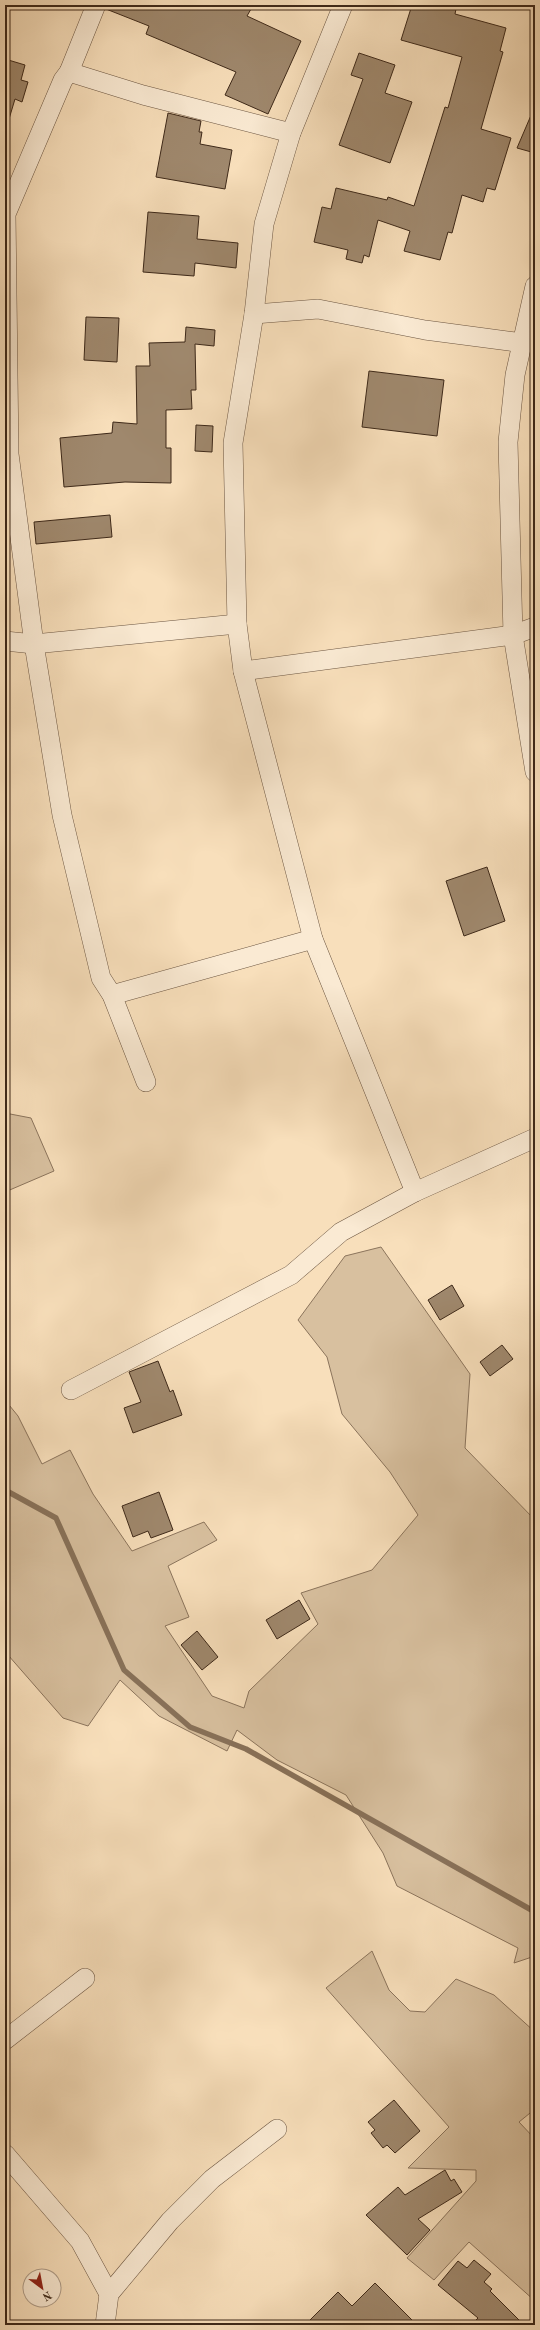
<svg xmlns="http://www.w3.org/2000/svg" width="540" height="2330" viewBox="0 0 540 2330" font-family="'Old Standard TT',serif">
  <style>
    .green { fill: #d8c09f; stroke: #8b745c }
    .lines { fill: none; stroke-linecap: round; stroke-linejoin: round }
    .stream { stroke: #887159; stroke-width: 5.5 }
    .building { fill: #9f886d; stroke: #3e2919 }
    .minor-casing { stroke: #6c5642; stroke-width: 20 }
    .minor { stroke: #faead3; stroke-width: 19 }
  </style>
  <rect width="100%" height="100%" fill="#f8dfbb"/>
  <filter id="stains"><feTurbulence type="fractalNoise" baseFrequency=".005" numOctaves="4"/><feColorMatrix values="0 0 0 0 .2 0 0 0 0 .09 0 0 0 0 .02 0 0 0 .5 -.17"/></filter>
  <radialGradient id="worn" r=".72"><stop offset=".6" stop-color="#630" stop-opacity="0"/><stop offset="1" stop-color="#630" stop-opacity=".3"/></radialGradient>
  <!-- green -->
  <g class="green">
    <path d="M5 1113 31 1118 54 1171 5 1192Z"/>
    <path d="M381 1247 470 1374 465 1448 535 1520V1956L514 1963 518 1948 397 1886 383 1853 346 1795 277 1760 237 1730 227 1751 159 1716 120 1680 88 1726 63 1718 8 1655H5V1400L18 1416 42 1464 70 1450 93 1494 132 1551 204 1522 217 1540 168 1566 189 1617 165 1626 212 1696 244 1708 249 1691 318 1624 301 1593 372 1570 418 1515 390 1472 342 1414 327 1357 298 1320 345 1256Z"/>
    <path d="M372 1951 389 1990 410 2011 425 2012 456 1979 494 1995 535 2032V2109L519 2122 535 2139V2301L469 2242 434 2280 407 2258 476 2181V2170L408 2168 449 2127 326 1988Z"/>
  </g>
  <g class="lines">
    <!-- stream -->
    <path class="stream" d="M5 1490 56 1518 124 1670 190 1727 246 1749 535 1912"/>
  </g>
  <!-- building -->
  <g class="building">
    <path d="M107 5H242L251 9 247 16 301 41 268 114 225 95 236 72 146 34 149 26 106 9Z"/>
    <path d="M412 5H442L456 9 455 14 506 28 500 51 503 52 481 129 511 138 495 190 487 188 483 202 462 195 452 233 448 232 440 260 404 251 410 231 378 220 369 257 364 255 362 263 346 259 348 250 314 242 322 207 331 209 336 188 387 200 388 197 414 206 445 107 448 108 462 57 401 40Z"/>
    <path d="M359 53 395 65 385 93 412 102 390 163 339 145 363 79 351 75Z"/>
    <path d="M5 59 25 65 21 80 28 82 22 102 15 99 9 119H5Z"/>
    <path d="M535 106V153L517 148Z"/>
    <path d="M168 113 201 121 199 132H202L200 144 232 150 225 189 156 177Z"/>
    <path d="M148 212 199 216 197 239 238 243 236 268 195 263 194 276 143 272Z"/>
    <path d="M86 317 119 318 117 362 84 360Z"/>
    <path d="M186 327 215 330 214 346 195 344 196 390H191L192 409 166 410V448H171V483L125 482 64 487 60 438 112 433 113 422 137 424 136 366H150L149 343 185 342Z"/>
    <path d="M369 371 444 380 437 436 362 427Z"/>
    <path d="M196 425 213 426 212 452 195 451Z"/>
    <path d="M110 515 112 537 36 544 34 522Z"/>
    <path d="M487 867 505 921 464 936 446 881Z"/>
    <path d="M452 1285 464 1306 440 1320 428 1300Z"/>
    <path d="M502 1345 513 1359 490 1376 480 1362Z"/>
    <path d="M158 1361 170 1392 173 1390 182 1415 133 1433 124 1408 141 1402 129 1372Z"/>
    <path d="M159 1492 173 1530 151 1538 148 1531 133 1537 122 1506Z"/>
    <path d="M299 1600 310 1619 277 1639 266 1620Z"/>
    <path d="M197 1631 218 1657 202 1670 181 1645Z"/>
    <path d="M394 2100 420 2131 395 2153 387 2145 383 2148 371 2133 375 2130 368 2122Z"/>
    <path d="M445 2170 451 2181 454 2179 462 2192 418 2219 430 2230 407 2255 366 2215 398 2187 405 2195Z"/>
    <path d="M474 2260 491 2274 484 2282 492 2289 490 2291 524 2325H471L478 2318 438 2285 458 2261 467 2268Z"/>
    <path d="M375 2283 417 2325H305L338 2292 352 2306Z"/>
  </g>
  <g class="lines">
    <!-- minor casing -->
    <g class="minor-casing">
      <g id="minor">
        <path d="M96 5 69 72 63 80 6 214 9 454 34 644 62 815 101 978 112 995 146 1082"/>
        <path d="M343 5 291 133 264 224 254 314 233 443 237 624 243 671 313 939 415 1192"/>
        <path d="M69 72 143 95 291 133"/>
        <path d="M535 286 515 375 508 442 513 635 535 772"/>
        <path d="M254 314 318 309 425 330 523 343"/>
        <path d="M5 641 34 644 237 624"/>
        <path d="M243 671 513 635 535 627"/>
        <path d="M112 995 313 939"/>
        <path d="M71 1390 291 1275 341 1232 415 1192 535 1138"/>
        <path d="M5 2040 85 1978"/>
        <path d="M5 2154 80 2241 109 2294"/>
        <path d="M105 2325 109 2294 170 2221 212 2179 277 2129"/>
      </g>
    </g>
    <!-- minor -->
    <use href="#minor" class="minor"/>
  </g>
  <!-- margin -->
  <rect width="540" height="2330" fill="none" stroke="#f8dfbb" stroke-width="20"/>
  <rect x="6" y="6" width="528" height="2318" fill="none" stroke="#3e2919" stroke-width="2"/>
  <rect x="10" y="10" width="520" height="2310" fill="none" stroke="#3e2919"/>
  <!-- north arrow -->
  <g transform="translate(42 2288) rotate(148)"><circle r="19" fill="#faead3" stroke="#af9d89"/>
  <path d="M0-3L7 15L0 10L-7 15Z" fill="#8f2418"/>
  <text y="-6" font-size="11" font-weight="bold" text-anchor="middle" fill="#3e2919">N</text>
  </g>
  <rect width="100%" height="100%" filter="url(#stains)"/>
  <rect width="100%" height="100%" fill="url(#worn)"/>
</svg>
